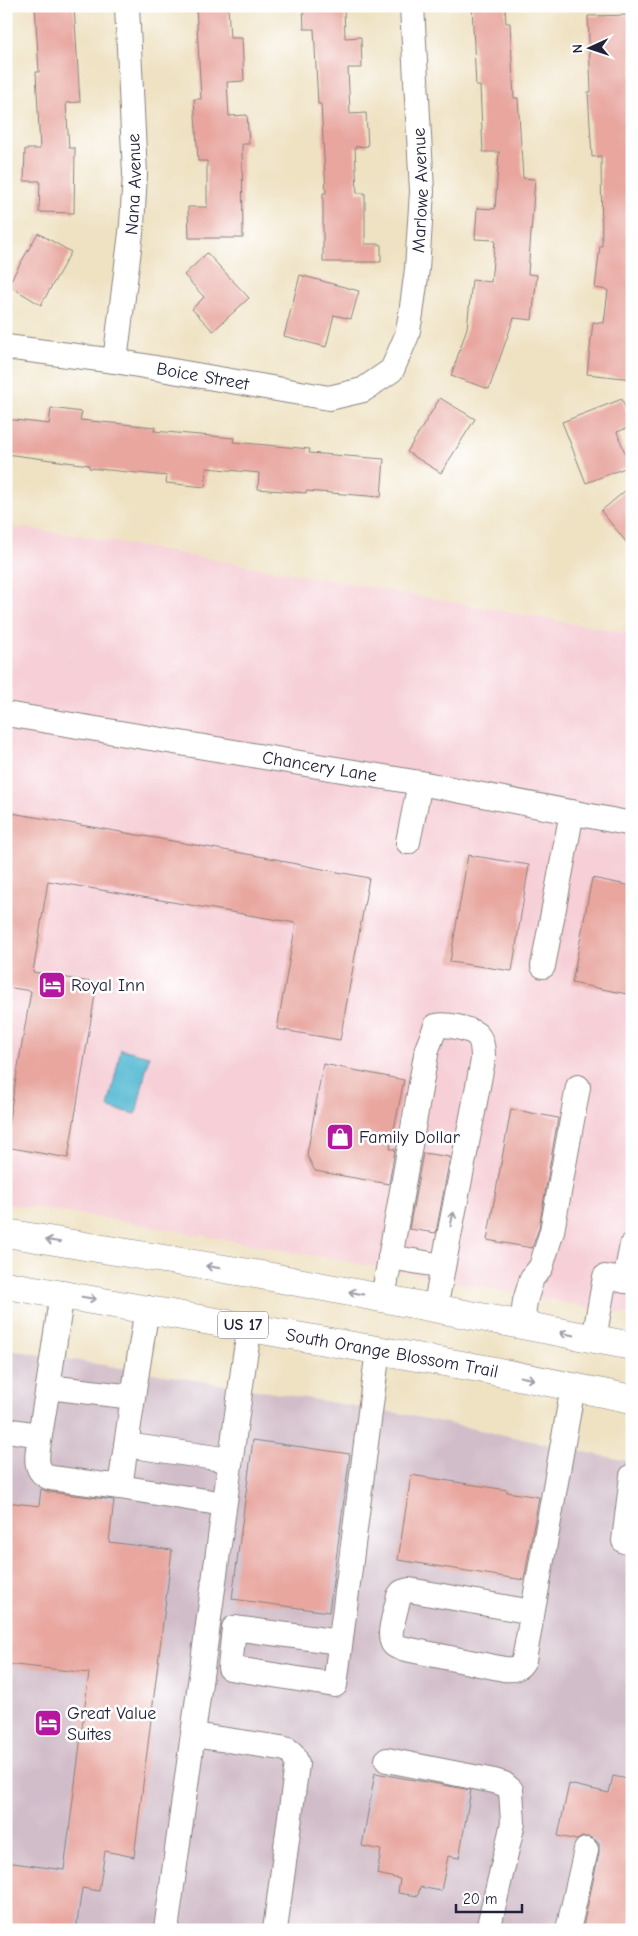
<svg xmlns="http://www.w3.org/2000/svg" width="638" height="1936" viewBox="0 0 638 1936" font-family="'Comic Neue',sans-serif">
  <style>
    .built { fill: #f6cfd7 }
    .industrial { fill: #d1bdc9 }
    .water { fill: #55b9d3; stroke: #3c6e87 }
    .building { fill: #e8a69f }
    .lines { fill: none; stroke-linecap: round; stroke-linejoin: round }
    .minor-casing { stroke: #88827f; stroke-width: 26 }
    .major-casing { stroke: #88827f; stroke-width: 29 }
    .minor { stroke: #fff; stroke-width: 24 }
    .major { stroke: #fff; stroke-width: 28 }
    .oneway { stroke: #9c9ca7 }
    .labels { text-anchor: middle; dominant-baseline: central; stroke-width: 5; stroke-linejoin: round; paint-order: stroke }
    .shield { fill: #fff; stroke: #646476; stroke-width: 1 }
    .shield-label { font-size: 16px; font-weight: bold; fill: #22223b }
    .street-label { font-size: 18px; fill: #22223b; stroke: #fff }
    .poi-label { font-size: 18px; fill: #22223b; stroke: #fff; text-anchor: start }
  </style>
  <rect width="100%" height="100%" fill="#fff"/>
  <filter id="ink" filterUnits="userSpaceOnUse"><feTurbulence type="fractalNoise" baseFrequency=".02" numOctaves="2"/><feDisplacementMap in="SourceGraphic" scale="10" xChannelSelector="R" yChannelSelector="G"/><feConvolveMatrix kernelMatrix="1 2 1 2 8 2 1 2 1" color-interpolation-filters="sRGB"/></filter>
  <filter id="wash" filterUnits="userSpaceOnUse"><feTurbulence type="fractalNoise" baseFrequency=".0096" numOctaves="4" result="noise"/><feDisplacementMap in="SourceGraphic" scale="20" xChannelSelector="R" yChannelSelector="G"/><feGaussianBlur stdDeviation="1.12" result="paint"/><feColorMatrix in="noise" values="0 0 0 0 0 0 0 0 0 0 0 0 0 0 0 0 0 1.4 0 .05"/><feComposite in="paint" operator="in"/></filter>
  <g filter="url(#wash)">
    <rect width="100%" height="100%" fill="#efe2c3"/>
    <!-- built -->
    <path class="built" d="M6 526 81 536 632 634V1316L399 1271 104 1218 6 1204Z"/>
    <!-- industrial -->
    <path class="industrial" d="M6 1349 403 1414 632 1462V1930H6Z"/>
    <!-- water -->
    <path class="water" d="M121 1049 149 1056 136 1114 108 1108Z"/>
    <g id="blocks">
      <!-- building -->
      <g class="building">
        <path d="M35 6H74L80 102 66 103 69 148H75L74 213 39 212 40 181H24L25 149H40L36 72H39Z"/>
        <path d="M196 6H228L230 38H242L244 81 227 82 229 116 247 115 249 144H242L243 238H189L188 207H207V161H198L194 99H201Z"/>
        <path d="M303 6H344L345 38 361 37 362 68H348L350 114 366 113 368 146 355 147 357 193H365V244H381V262H323V193H326L321 104H318L314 29H304Z"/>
        <path d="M472 6H505L506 23H510L514 98H518L523 178 535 179 528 274 537 275 532 320 514 318 489 389 451 376 467 328 472 280 491 282 495 240 475 239 477 208 495 209 499 152H483L480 86H476Z"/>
        <path d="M632 15V379L587 374 593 322 604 323 608 290 595 288 600 246H602L601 156 592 157 588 92H591L588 16Z"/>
        <path d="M38 233 71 252 41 305 8 285Z"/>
        <path d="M207 253 249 298 213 331 192 309 204 297 184 275Z"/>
        <path d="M300 275 359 291 351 319 334 315 326 347 284 336Z"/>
        <path d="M440 398 475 419 441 473 407 452Z"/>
        <path d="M622 399 632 426 617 432 630 466 586 483 562 422Z"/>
        <path d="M51 408 82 412 80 420 155 427 154 431 234 438 233 442 310 449 309 453 384 459 381 497 306 491V493L258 489 259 473 207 468 205 487 166 483 167 476 89 468V465L6 454V419L49 424Z"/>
        <path d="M632 485V549L601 511Z"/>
        <path d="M6 812 281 860V861L369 878 340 1040 277 1029 296 923 48 881 33 972 97 983 68 1158 6 1147V1137L31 991 6 987Z"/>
        <path d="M468 855 529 865 512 971 450 962Z"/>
        <path d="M592 878 632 886V995L572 983Z"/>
        <path d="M323 1064 404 1080 390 1149H395L389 1184 315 1171 307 1155Z"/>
        <path d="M511 1109 558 1118 539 1228 532 1248 487 1240Z"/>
        <path d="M423 1153 450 1157 436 1233 409 1229Z"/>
        <path d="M253 1440 350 1454 329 1612 232 1599Z"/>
        <path d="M411 1475 507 1490V1492L539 1497 524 1580 398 1560Z"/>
        <path d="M41 1489 49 1492 114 1500 109 1542 172 1550 134 1857 105 1851 99 1891 82 1888 76 1930H6V1862L64 1870 89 1673 6 1664V1502L39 1506Z"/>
        <path d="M375 1773 471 1790 459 1858 448 1856 441 1891 420 1887 418 1896 398 1893 400 1879 377 1874 381 1850 362 1846Z"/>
        <path d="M613 1776 632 1780V1930H598L583 1927 599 1853V1844L595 1840 589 1837H582L577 1840 558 1836 569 1784 609 1793Z"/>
      </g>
    </g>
  </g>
  <g filter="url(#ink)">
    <use href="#blocks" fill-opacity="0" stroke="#88827f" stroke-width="1"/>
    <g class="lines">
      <!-- minor casing -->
      <g class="minor-casing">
        <g id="minor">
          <path id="s1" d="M6 347 115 361 329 398 363 390 392 370 407 335 411 314 417 269 422 191 412 6"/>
          <path id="s2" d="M115 361 132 225 135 174 127 6"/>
          <path id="s3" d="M6 714 420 783 632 824"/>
          <path d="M408 842 420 783"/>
          <path d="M543 966 572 812"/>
          <path d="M390 1257 443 1266"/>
          <path d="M625 1281 632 1245"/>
          <path d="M383 1298 427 1049 436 1026C444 1023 473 1029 478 1036 483 1042 483 1052 483 1060L435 1309"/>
          <path d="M522 1325 525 1301 532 1278 541 1267 552 1231 578 1087"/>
          <path d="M594 1339 605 1277 632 1282"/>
          <path d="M133 1397 147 1308"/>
          <path d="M6 1430 40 1435C38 1452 31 1471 51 1478L120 1487 133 1397 48 1387 62 1293"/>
          <path d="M40 1435 48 1387"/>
          <path d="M126 1445 230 1460"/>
          <path d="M632 1476 624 1541 632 1543"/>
          <path d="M120 1487 224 1504"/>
          <path d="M532 1612 409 1590 402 1592 399 1596C397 1607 388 1632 392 1641 393 1645 397 1647 401 1648L504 1669C514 1670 519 1669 524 1660L573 1387"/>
          <path d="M340 1642 234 1628 230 1668 335 1685 378 1350"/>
          <path d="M193 1735 281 1748C291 1750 294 1754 297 1764L275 1930"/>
          <path d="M387 1760 494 1781 504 1784 511 1790 513 1823 488 1930"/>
          <path d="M166 1930 245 1356 250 1327"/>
          <path d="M568 1930 586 1850"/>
        </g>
      </g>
      <!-- major casing -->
      <g class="major-casing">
        <g id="major">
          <path d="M6 1233 261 1275 632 1346"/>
          <path id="s4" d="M6 1285 479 1368 632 1399"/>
        </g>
      </g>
      <!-- minor -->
      <use href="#minor" class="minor"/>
      <!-- major -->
      <use href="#major" class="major"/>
    </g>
    <!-- one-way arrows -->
    <defs><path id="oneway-shaft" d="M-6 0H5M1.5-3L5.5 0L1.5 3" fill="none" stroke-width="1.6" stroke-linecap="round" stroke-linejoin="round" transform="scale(1.25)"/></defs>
    <g class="oneway">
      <use href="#oneway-shaft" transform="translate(452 1219) rotate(-79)"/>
      <use href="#oneway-shaft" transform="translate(53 1241) rotate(-171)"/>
      <use href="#oneway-shaft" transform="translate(213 1267) rotate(-171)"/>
      <use href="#oneway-shaft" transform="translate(356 1293) rotate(-169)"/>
      <use href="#oneway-shaft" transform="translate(89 1298) rotate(10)"/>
      <use href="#oneway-shaft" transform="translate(567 1334) rotate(-169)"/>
      <use href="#oneway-shaft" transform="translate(527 1378) rotate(11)"/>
    </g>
  </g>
  <!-- icons -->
  <defs>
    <g id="hotel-square" transform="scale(1.4375)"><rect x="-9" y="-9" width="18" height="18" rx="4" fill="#b5179e" stroke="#fff"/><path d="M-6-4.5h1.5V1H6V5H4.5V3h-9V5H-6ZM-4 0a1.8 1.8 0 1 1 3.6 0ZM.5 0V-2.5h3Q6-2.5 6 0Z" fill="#fff"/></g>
    <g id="shop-square" transform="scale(1.4375)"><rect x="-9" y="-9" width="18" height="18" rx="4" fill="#b5179e" stroke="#fff"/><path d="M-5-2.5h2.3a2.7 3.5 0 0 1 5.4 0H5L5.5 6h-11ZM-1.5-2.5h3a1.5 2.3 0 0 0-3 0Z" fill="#fff"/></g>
  </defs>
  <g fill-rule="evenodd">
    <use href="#hotel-square" x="52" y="985"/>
    <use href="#shop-square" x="340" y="1137"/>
    <use href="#hotel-square" x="48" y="1723"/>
  </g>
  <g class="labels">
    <!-- shield labels -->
    <rect class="shield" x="218" y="1311.5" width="50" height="27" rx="4"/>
    <g class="shield-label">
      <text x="243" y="1325">US 17</text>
    </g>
    <!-- street labels -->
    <g class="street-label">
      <text stroke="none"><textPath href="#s2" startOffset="178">Nana Avenue</textPath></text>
      <text stroke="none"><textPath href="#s1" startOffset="581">Marlowe Avenue</textPath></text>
      <text stroke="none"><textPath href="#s1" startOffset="199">Boice Street</textPath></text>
      <text stroke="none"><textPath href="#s3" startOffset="318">Chancery Lane</textPath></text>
      <text stroke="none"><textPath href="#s4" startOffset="392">South Orange Blossom Trail</textPath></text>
    </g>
    <!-- poi labels -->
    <g class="poi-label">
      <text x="71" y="985">Royal Inn</text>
      <text x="359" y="1137">Family Dollar</text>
      <text x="67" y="1713">Great Value<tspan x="67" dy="21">Suites</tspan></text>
    </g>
  </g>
  <!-- margin -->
  <rect width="638" height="1936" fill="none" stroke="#fff" stroke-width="25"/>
  <!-- north arrow -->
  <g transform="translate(590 48) rotate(267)" stroke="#ffffff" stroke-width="4" paint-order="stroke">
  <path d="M0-4L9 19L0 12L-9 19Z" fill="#22223b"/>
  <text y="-8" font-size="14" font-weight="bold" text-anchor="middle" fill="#22223b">N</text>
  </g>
  <!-- scale -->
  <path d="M456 1904v8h66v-8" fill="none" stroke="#22223b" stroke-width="2.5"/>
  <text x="463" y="1904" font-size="15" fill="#22223b" stroke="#ffffff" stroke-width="4" paint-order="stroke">20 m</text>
</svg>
